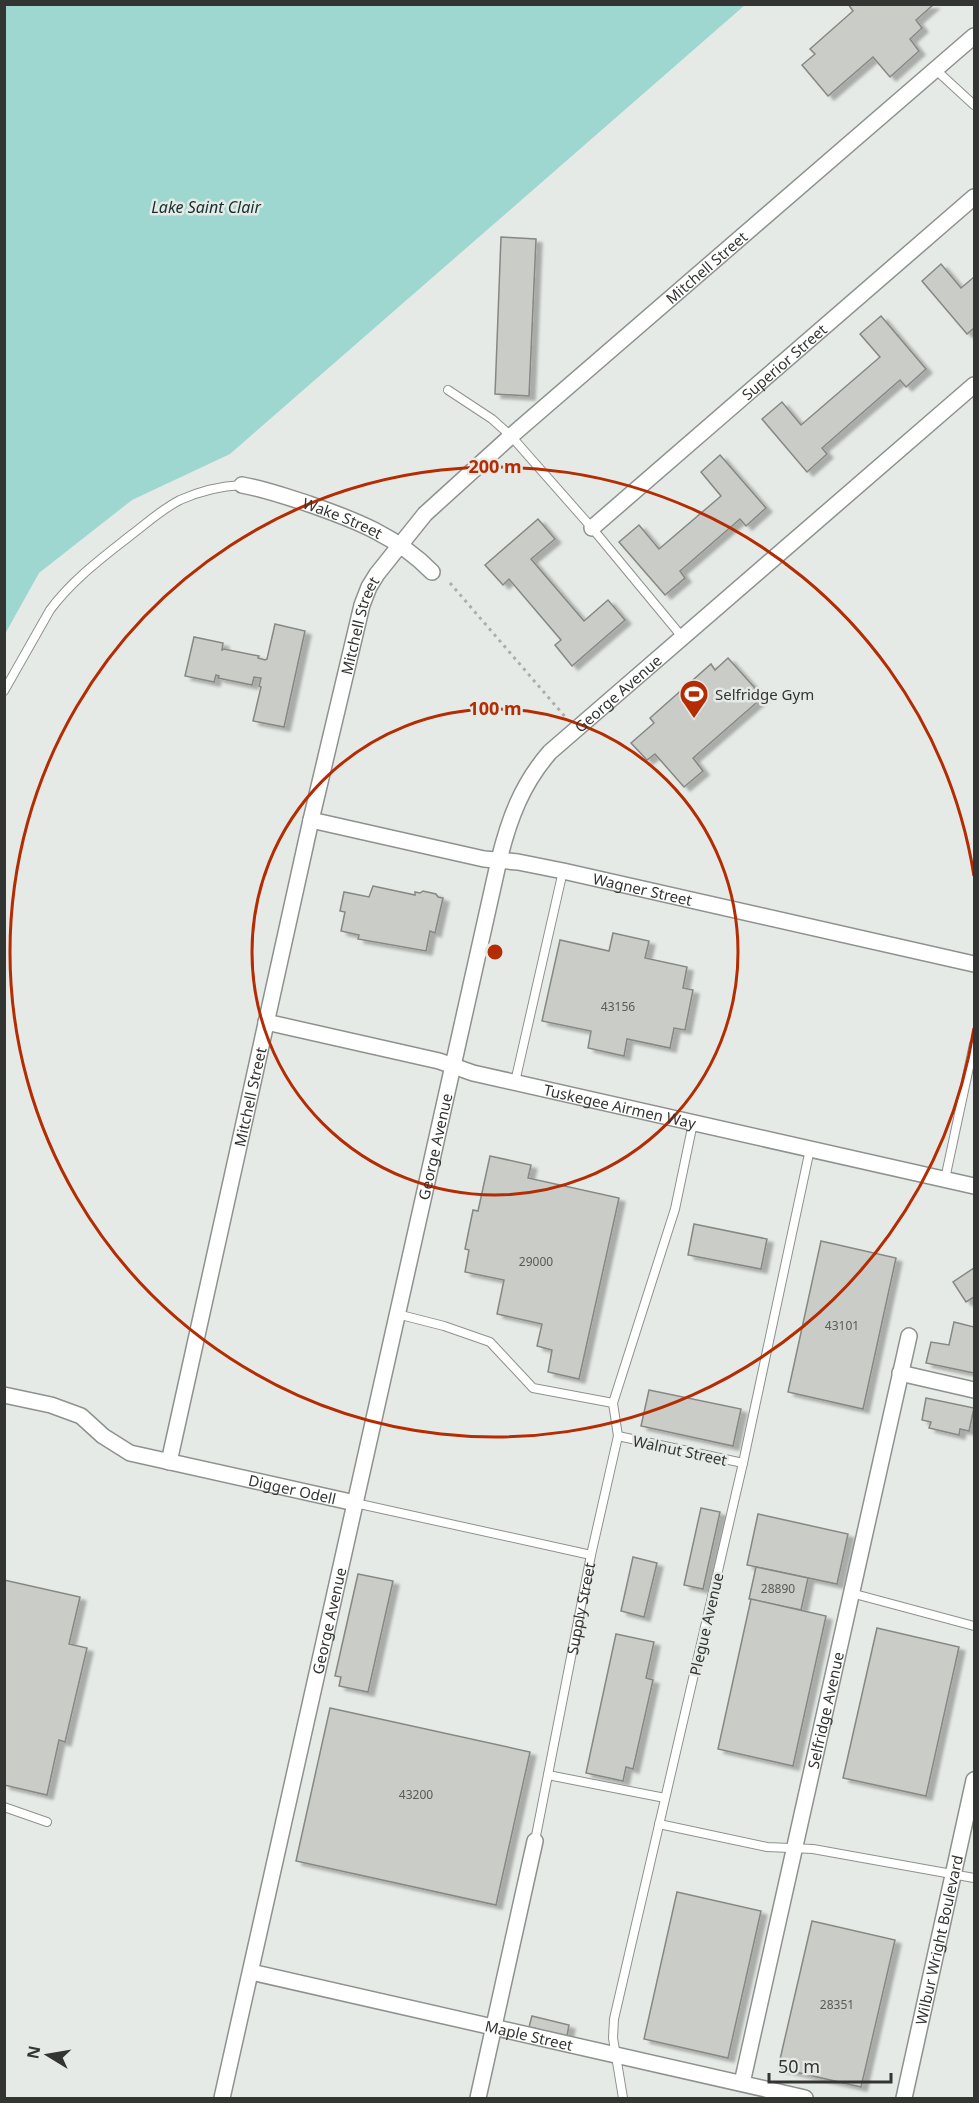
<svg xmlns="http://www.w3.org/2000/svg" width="979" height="2103" viewBox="0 0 979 2103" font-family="'Noto Sans',sans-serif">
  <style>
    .water { fill: #9ed7d0 }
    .building { fill: #caccc7; stroke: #878884; stroke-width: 1.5; filter: url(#shadow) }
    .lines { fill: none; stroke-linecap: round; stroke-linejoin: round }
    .service-casing { stroke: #8e928e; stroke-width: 10 }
    .minor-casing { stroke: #8e928e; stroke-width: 18 }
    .path { stroke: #abaeab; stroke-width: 3; stroke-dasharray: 3 4.5; stroke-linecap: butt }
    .service { stroke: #fff; stroke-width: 8 }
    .minor { stroke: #fff; stroke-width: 15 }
    .ring { fill: none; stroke: #b52b02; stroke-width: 3 }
    .labels { text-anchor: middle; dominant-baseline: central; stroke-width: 5; stroke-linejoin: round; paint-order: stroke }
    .number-label { font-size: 12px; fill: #595b58 }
    .street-label { font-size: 15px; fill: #333533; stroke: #e6eae6 }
    .poi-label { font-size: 15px; fill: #333533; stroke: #e6eae6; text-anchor: start }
    .water-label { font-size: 16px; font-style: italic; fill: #13302d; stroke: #e6eae6 }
    .centre { fill: #b52b02; stroke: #e6eae6; stroke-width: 3 }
    .ring-label { font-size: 18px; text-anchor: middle; font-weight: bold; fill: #b52b02; stroke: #e6eae6; stroke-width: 5; stroke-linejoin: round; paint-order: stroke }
  </style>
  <defs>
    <filter id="shadow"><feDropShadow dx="6" dy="4" stdDeviation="1.5" flood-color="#0004"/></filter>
  </defs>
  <rect width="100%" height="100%" fill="#e6eae6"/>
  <!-- water -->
  <path class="water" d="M5 4H745V5L230 454 132 500 39 573 5 634Z"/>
  <!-- building -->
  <g class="building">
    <path d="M848 4 933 5 916 20 922 28 910 39 919 51 890 77 873 57 828 96 802 65 815 54 810 49 853 11Z"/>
    <path d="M501 237 536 239 529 396 495 394Z"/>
    <path d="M941 264 961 288 974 277V328L967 334 922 281Z"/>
    <path d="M881 316 926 369 906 387 900 380 822 448 827 454 807 472 762 419 782 402 801 425 880 357 860 334Z"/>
    <path d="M720 455 766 508 746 526 740 519 680 571 685 578 665 595 619 542 639 525 659 549 721 496 701 472Z"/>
    <path d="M538 519 555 539 531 559 584 621 608 600 625 620 572 666 555 645 561 640 509 579 503 585 485 565Z"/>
    <path d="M275 624 305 631 284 727 253 721 261 687 259 686 261 678 254 677 252 685 218 678 219 676 216 675 214 682 185 676 194 637 223 643 222 650 224 649 259 656 258 658 265 660 267 659Z"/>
    <path d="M728 658 763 697 693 758 703 771 684 787 655 754 647 760 631 743 654 723 650 718 711 664 715 670Z"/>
    <path d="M373 886 415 895V892L420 893 423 891 436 894 438 897 443 898 435 933 430 931 426 951 358 939 359 935 341 931 345 912 340 911 344 892 369 897Z"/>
    <path d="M613 933 649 941 645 958 687 967 683 988 693 990 685 1030 674 1028 670 1048 627 1039 624 1056 588 1048 591 1031 542 1021 560 940 609 951Z"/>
    <path d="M490 1156 531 1165 528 1178 619 1198 579 1379 548 1372 552 1350 537 1346 542 1324 497 1314 504 1280 465 1272 469 1250 465 1249 473 1210 478 1211Z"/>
    <path d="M694 1224 767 1239 761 1269 688 1255Z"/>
    <path d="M821 1241 896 1258 863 1409 788 1392Z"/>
    <path d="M974 1268V1297L966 1302 953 1282Z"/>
    <path d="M954 1322 974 1327V1373L926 1363 931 1342 949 1345Z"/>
    <path d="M649 1390 741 1409 733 1446 641 1426Z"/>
    <path d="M926 1398 974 1408 969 1431 960 1429 959 1435 929 1428 931 1422 922 1420Z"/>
    <path d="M701 1508 720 1512 703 1589 684 1585Z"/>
    <path d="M758 1514 848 1534 837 1584 747 1565Z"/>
    <path d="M633 1557 657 1563 644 1617 621 1611Z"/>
    <path d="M756 1567 808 1578 801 1610 749 1599Z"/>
    <path d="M358 1574 393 1581 368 1692 339 1686 341 1677 335 1676Z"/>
    <path d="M4 1580 80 1597 69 1644 87 1648 65 1742 59 1740 47 1795 4 1785Z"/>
    <path d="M751 1599 826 1616 793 1766 718 1749Z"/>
    <path d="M877 1628 959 1647 926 1796 843 1778Z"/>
    <path d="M616 1634 654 1642 646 1678 653 1680 633 1769 626 1767 623 1781 586 1773Z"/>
    <path d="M330 1708 530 1752 496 1905 296 1861Z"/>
    <path d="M677 1892 761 1911 728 2058 644 2039Z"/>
    <path d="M812 1921 895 1940 861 2087 778 2068Z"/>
    <path d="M532 2016 569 2025 567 2036 529 2027Z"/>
  </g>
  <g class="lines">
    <!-- service casing -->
    <g class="service-casing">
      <g id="service">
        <path d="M936 70 974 105"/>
        <path d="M448 390 492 419 511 436 592 528 683 638"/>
        <path d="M4 691 50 610C72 580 102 558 131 535 147 523 162 509 180 500 200 491 221 486 242 485"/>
        <path d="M515 1082 563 871"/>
        <path d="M945 1179 974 1044"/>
        <path d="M397 1314 444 1326 490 1342 533 1388 613 1403"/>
        <path d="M618 1436 743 1463"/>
        <path d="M355 1503 591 1555"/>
        <path d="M851 1593 974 1626"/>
        <path d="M548 1775 665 1798"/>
        <path d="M4 1807 47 1822"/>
        <path d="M659 1824 767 1847 813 1849 974 1878"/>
        <path id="s1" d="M535 1841 591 1555 618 1436 613 1403 675 1209 693 1123"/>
        <path d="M623 2098 613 2038 614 2019 743 1463 810 1149"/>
      </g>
    </g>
    <!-- minor casing -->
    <g class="minor-casing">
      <g id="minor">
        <path id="s2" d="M242 485C265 489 287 497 309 504 355 520 397 536 432 572"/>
        <path id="s3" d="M592 528 974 197"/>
        <path id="s4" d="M311 820 484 859 518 862 563 871 974 964"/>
        <path id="s5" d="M266 1022 439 1061 473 1073 974 1186"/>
        <path d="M900 1373 974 1390"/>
        <path id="s6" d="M4 1395 51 1405 81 1416 103 1436 130 1453 355 1503"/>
        <path id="s7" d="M169 1462 311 820 362 605 369 587 377 574 425 514 511 436 974 36"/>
        <path id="s8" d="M251 1972 805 2098"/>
        <path id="s9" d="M742 2083 909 1336"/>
        <path id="s10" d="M222 2098 499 860C509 819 522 784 550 752L974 385"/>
        <path d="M478 2098 535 1841"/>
        <path id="s11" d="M904 2098 974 1780"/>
      </g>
    </g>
    <!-- path -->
    <path class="path" d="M450 583 567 719"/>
    <!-- service -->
    <use href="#service" class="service"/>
    <!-- minor -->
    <use href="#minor" class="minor"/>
  </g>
  <!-- distance rings -->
  <g class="ring">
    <circle cx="495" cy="952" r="243"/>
    <path d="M974 1028A485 485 0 1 1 974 876"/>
  </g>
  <!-- icons -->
  <defs>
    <g id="stadium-pin" transform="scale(1.5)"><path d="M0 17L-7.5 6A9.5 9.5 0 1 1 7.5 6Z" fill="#b52b02" stroke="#e6eae6"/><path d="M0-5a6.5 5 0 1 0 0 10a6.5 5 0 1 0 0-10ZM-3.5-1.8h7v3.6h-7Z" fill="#fff"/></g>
  </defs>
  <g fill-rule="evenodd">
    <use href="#stadium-pin" x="694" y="694"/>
  </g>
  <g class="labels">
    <!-- number labels -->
    <g class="number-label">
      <text x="618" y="1006">43156</text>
      <text x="536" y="1261">29000</text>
      <text x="842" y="1325">43101</text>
      <text x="778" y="1588">28890</text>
      <text x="416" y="1794">43200</text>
      <text x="837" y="2004">28351</text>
    </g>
    <!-- street labels -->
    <g class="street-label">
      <text stroke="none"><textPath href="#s7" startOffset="1364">Mitchell Street</textPath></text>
      <text stroke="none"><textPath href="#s3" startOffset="254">Superior Street</textPath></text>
      <text stroke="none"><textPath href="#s2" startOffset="106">Wake Street</textPath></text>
      <text stroke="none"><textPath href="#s7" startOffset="858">Mitchell Street</textPath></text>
      <text stroke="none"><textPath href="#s10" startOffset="1479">George Avenue</textPath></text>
      <text stroke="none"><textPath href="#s4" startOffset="339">Wagner Street</textPath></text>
      <text stroke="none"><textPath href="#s7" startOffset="374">Mitchell Street</textPath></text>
      <text stroke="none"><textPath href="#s5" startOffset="364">Tuskegee Airmen Way</textPath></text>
      <text stroke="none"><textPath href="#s10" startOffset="975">George Avenue</textPath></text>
      <text transform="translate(680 1450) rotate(12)">Walnut Street</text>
      <text stroke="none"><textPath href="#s6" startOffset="308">Digger Odell</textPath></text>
      <text stroke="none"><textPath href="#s1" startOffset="237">Supply Street</textPath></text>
      <text stroke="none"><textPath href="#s10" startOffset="489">George Avenue</textPath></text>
      <text transform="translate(706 1624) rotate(-77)">Plegue Avenue</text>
      <text stroke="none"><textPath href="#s9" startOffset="382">Selfridge Avenue</textPath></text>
      <text stroke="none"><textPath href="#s11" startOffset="162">Wilbur Wright Boulevard</textPath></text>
      <text stroke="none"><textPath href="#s8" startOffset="285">Maple Street</textPath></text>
    </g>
    <!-- poi labels -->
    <g class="poi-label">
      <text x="715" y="694">Selfridge Gym</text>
    </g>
    <!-- water labels -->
    <g class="water-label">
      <text x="206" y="207">Lake Saint Clair</text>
    </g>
  </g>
  <circle cx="495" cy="952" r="9" class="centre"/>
  <g class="ring-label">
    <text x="495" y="473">200 m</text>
    <text x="495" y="715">100 m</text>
  </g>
  <!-- border -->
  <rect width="979" height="2103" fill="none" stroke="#333533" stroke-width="12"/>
  <!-- north arrow -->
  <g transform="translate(48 2055) rotate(281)" stroke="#e6eae6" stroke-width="4.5" paint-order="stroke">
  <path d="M0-4.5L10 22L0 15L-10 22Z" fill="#333533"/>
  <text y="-9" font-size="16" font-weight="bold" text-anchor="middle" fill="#333533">N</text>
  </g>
  <!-- scale -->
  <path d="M769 2073v9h122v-9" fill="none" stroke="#333533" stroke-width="3"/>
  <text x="778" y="2073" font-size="18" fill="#333533" stroke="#e6eae6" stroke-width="4.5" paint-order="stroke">50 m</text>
</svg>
